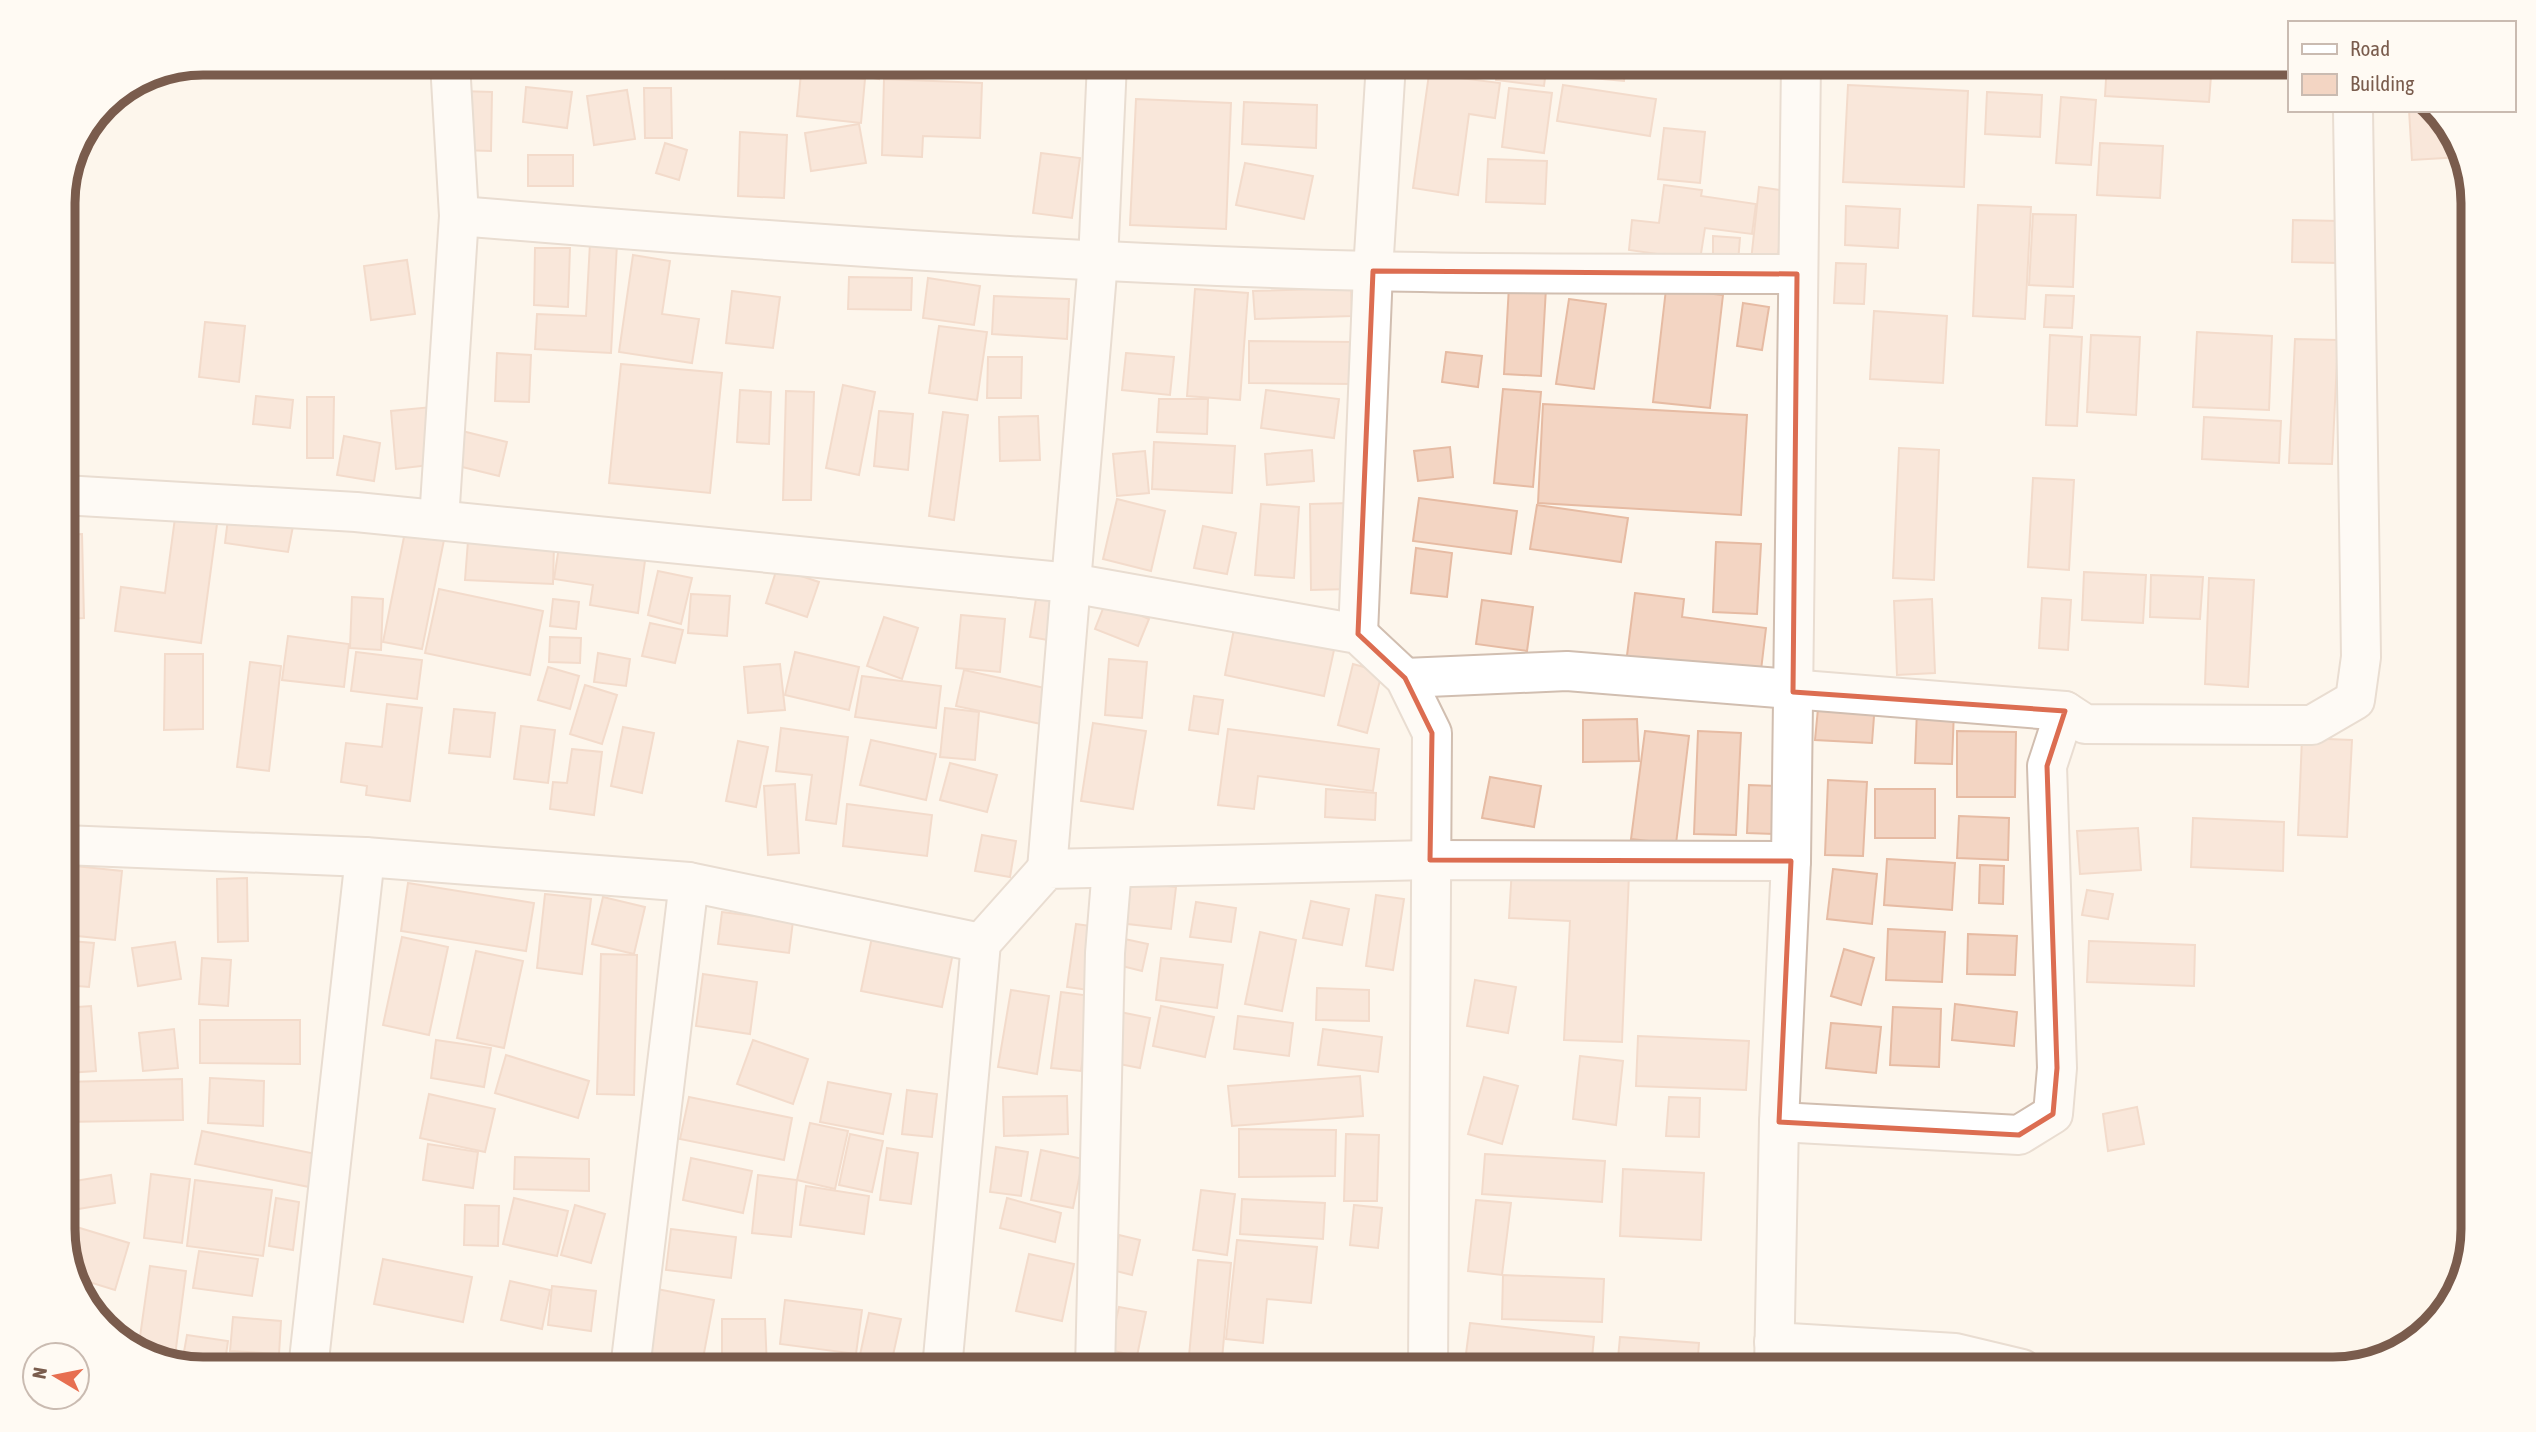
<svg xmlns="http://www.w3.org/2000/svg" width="2536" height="1432" viewBox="0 0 2536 1432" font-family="'Asap Condensed',sans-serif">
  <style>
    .building { fill: #f3d5c3; stroke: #e6bba3; stroke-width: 2 }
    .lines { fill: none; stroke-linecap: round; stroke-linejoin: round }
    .street-casing { stroke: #d1beb0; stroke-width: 42 }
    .street { stroke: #fff; stroke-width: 38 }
    .marked { fill: none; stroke: #dc6d51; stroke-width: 5; stroke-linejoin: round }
    .rim { fill: none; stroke: #7a5c4d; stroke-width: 9 }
  </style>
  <rect width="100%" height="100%" fill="#fdf6ec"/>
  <!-- building -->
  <g class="building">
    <path d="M722 63H762L763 72 725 78Z"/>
    <path d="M832 63H882L879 79 830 70Z"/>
    <path d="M1498 63H1547L1544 86 1496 80Z"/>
    <path d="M1559 63H1626L1624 81 1558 75Z"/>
    <path d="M1746 63H1784V68Z"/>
    <path d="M1930 63H1971V71L1930 69Z"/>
    <path d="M2107 63H2212L2209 102 2105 96Z"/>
    <path d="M801 73 865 79 861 123 797 116Z"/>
    <path d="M1429 74 1500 83 1495 118 1469 114 1458 195 1413 188Z"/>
    <path d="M884 79 982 83 980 138 923 136 922 157 882 155Z"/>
    <path d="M1563 85 1656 99 1650 136 1557 121Z"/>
    <path d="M1848 85 1968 91 1964 187 1843 182Z"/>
    <path d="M526 87 572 92 567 128 523 122Z"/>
    <path d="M644 88H671L672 138H645Z"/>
    <path d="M1509 88 1552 93 1544 153 1502 147Z"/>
    <path d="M627 90 635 139 594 145 587 96Z"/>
    <path d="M460 91 492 92 491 151 459 150Z"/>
    <path d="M1987 92 2042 95 2040 137 1985 134Z"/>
    <path d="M2061 97 2096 100 2091 165 2056 163Z"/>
    <path d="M1136 99 1231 103 1226 229 1130 225Z"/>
    <path d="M1244 102 1317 105 1316 148 1242 144Z"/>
    <path d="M2409 110H2431L2454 133 2461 157 2412 160Z"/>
    <path d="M859 124 866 163 811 171 805 133Z"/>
    <path d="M1664 128 1705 132 1700 183 1658 179Z"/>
    <path d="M740 132 787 135 784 198 738 196Z"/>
    <path d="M665 143 687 150 679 180 656 173Z"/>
    <path d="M2100 143 2163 146 2160 198 2097 195Z"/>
    <path d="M1041 153 1080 158 1072 218 1033 213Z"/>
    <rect x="528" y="155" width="45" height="31"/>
    <path d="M1488 159 1547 161 1545 204 1486 202Z"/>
    <path d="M1245 163 1313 176 1304 219 1236 205Z"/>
    <path d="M1664 185 1702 190 1701 196 1756 204 1752 234 1705 228 1700 260 1629 250 1632 220 1659 223Z"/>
    <path d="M1759 187 1786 191 1777 263 1751 261Z"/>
    <path d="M1978 205 2031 207 2025 319 1973 316Z"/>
    <path d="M1846 206 1900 209 1898 248 1845 245Z"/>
    <path d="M2033 214 2076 215 2073 287 2029 285Z"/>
    <path d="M2293 220 2339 221 2338 263 2292 262Z"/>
    <path d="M1713 236 1740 238 1738 262 1713 261Z"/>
    <path d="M590 243 617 244 611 353 535 349 537 314 586 316Z"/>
    <path d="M535 248H570L568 307 534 305Z"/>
    <path d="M633 255 670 261 662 314 699 319 692 363 619 352Z"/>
    <path d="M407 260 415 314 371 320 364 266Z"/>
    <path d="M1836 263 1866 264 1864 304 1834 303Z"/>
    <path d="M849 277 912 278 911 310 848 309Z"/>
    <path d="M928 278 980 286 974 325 923 318Z"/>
    <path d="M1509 286 1546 288 1541 376 1504 374Z"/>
    <path d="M1351 288 1352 316 1255 319 1253 291Z"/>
    <path d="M1195 289 1248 293 1240 400 1187 396Z"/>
    <path d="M1666 289 1723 295 1710 408 1653 402Z"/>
    <path d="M732 291 780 297 773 348 726 343Z"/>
    <path d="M2046 295 2074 296 2072 328 2044 327Z"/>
    <path d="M994 296 1069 299 1067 339 992 334Z"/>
    <path d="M1569 299 1606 304 1594 389 1556 384Z"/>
    <path d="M1743 303 1769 307 1762 350 1737 346Z"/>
    <path d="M1874 311 1947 316 1943 383 1870 379Z"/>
    <path d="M205 322 245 326 239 382 199 377Z"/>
    <path d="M939 326 987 332 977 400 929 393Z"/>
    <path d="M2197 332 2272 336 2269 410 2193 407Z"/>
    <path d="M2050 335 2082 337 2077 426 2046 425Z"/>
    <path d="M2091 335 2140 337 2136 415 2087 412Z"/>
    <path d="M2295 339 2338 340 2332 464 2289 463Z"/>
    <path d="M1249 341 1355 342V384L1249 383Z"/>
    <path d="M1446 352 1482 356 1478 387 1442 382Z"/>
    <path d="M497 353 531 355 529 402 495 401Z"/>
    <path d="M1126 353 1174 357 1170 395 1122 390Z"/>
    <path d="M988 357H1022L1021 398H987Z"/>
    <path d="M621 364 722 373 710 493 609 483Z"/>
    <path d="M843 385 875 392 859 475 826 468Z"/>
    <path d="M1503 389 1541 392 1533 487 1494 483Z"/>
    <path d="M740 390 771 392 769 444 737 442Z"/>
    <path d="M1266 390 1339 399 1334 438 1261 428Z"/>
    <path d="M786 391 814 392 811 500H783Z"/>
    <path d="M256 396 293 400 290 428 253 424Z"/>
    <path d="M307 397H334L333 458H307Z"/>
    <path d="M1159 399H1208L1207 434 1157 432Z"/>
    <path d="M1543 404 1747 415 1741 515 1538 503Z"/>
    <path d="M432 407 438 464 396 469 391 411Z"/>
    <path d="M879 411 913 414 908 470 874 466Z"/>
    <path d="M943 412 968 415 954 520 929 516Z"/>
    <path d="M1038 416 1040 460 1000 461 999 417Z"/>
    <path d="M2204 417 2281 421 2279 463 2202 459Z"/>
    <path d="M462 431 507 442 499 476 454 465Z"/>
    <path d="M344 436 380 443 374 481 337 475Z"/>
    <path d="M1154 442 1235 446 1232 493 1152 489Z"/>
    <path d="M1450 447 1453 477 1418 481 1414 451Z"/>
    <path d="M1899 448 1939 450 1934 580 1893 578Z"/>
    <path d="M1312 450 1314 481 1267 485 1265 454Z"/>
    <path d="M1145 451 1149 493 1117 496 1113 454Z"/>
    <path d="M2033 478 2074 480 2069 570 2028 567Z"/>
    <path d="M1419 498 1517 511 1511 554 1413 541Z"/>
    <path d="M1117 499 1165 511 1151 571 1103 559Z"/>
    <path d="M177 503 219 509 201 643 115 631 121 587 165 593Z"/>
    <path d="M1350 503 1351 589 1311 590 1310 504Z"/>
    <path d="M1261 504 1299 507 1294 578 1255 575Z"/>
    <path d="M1537 505 1628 518 1621 562 1530 549Z"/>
    <path d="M229 511 294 521 288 552 225 543Z"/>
    <path d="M1203 526 1236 533 1227 574 1194 568Z"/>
    <path d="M406 527 445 535 422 649 383 642Z"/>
    <path d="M82 534 84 618 63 619V535Z"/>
    <path d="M560 540 646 553 638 613 590 605 593 585 554 579Z"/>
    <path d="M468 541 554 545 553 584 465 580Z"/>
    <path d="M1716 542 1761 544 1757 614 1713 612Z"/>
    <path d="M1416 548 1452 553 1447 597 1411 593Z"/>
    <path d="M777 568 819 582 807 617 766 603Z"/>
    <path d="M658 571 692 578 681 624 648 615Z"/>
    <path d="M2084 572 2146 575 2143 623 2082 620Z"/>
    <path d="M2151 575 2203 577 2200 619 2150 617Z"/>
    <path d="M2209 578 2254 580 2248 687 2205 684Z"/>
    <path d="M439 589 543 611 530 675 425 653Z"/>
    <path d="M1037 592 1061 595 1054 641 1030 637Z"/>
    <path d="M1635 593 1684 599 1682 617 1766 628 1759 687 1625 671Z"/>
    <path d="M691 594 730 596 727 636 688 633Z"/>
    <path d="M352 597 383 599 381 650 350 648Z"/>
    <path d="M2042 598 2071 600 2068 650 2039 648Z"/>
    <path d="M553 599 579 602 576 629 550 626Z"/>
    <path d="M1932 599 1935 673 1897 675 1894 601Z"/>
    <path d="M1482 600 1533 607 1527 651 1476 644Z"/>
    <path d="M1106 601 1149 619 1138 646 1095 629Z"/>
    <path d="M961 615 1005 619 1000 672 956 668Z"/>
    <path d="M884 617 918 628 902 679 867 666Z"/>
    <path d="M650 623 683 630 675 663 642 656Z"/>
    <path d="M1234 629 1334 650 1324 696 1225 675Z"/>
    <path d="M288 636 349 644 344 687 282 680Z"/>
    <path d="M550 637 581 638 580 663 549 662Z"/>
    <path d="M356 652 422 660 417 699 351 691Z"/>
    <path d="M795 652 859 667 849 710 785 695Z"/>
    <path d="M598 653 630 659 626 686 594 682Z"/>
    <path d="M165 654H203V729L164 730Z"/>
    <path d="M1109 659 1147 662 1142 718 1105 715Z"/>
    <path d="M250 662 281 666 269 771 237 767Z"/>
    <path d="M780 664 785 710 748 713 744 667Z"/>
    <path d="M1353 664 1382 672 1367 733 1338 725Z"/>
    <path d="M548 667 579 676 570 709 538 700Z"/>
    <path d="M63 668H76L78 710H63Z"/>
    <path d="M964 670 1049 689 1041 724 956 706Z"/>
    <path d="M862 676 941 686 936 728 855 717Z"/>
    <path d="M585 685 617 695 602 744 570 734Z"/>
    <path d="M1194 696 1223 700 1218 734 1189 730Z"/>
    <path d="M1819 698 1875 703 1872 743 1815 740Z"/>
    <path d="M387 704 422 708 410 801 366 795 367 786 341 782 346 743 382 747Z"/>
    <path d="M945 708 979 712 975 760 940 757Z"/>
    <path d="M454 709 495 713 490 757 449 753Z"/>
    <path d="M1917 709 1954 710 1952 764 1915 763Z"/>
    <path d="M1637 719 1639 761 1583 762V720Z"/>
    <path d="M1093 723 1146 731 1133 809 1081 801Z"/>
    <path d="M521 726 555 730 548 783 514 779Z"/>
    <path d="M623 727 654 733 642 793 611 786Z"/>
    <path d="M781 728 848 737 836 824 806 820 812 775 776 771Z"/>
    <path d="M1228 729 1379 749 1373 791 1258 776 1254 809 1218 805Z"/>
    <path d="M1645 731 1689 736 1676 844 1631 839Z"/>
    <path d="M1698 731 1741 733 1736 835 1694 834Z"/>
    <path d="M1957 731 2016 732 2015 797H1957Z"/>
    <path d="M2302 738 2352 740 2347 837 2298 835Z"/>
    <path d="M871 740 936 754 926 800 860 785Z"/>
    <path d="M63 741H75V783L63 784Z"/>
    <path d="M738 741 768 747 756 807 726 801Z"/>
    <path d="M572 749 602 752 594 815 550 809 553 782 567 783Z"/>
    <path d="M950 763 997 775 987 812 940 800Z"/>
    <path d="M1490 777 1541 786 1534 827 1482 818Z"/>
    <path d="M1828 780 1867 782 1863 856 1825 855Z"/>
    <path d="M795 784 799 853 768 855 764 786Z"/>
    <path d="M1749 785 1776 786 1774 834 1747 833Z"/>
    <path d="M1326 789 1376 793 1375 820 1325 817Z"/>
    <rect x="1875" y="789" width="60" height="49"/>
    <path d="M847 804 932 815 927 856 843 846Z"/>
    <path d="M1959 816 2009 818 2008 860 1957 858Z"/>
    <path d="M2193 818 2284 822 2283 871 2191 867Z"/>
    <path d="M2138 828 2141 870 2080 874 2077 831Z"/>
    <path d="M982 835 1016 841 1010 877 975 871Z"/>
    <path d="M1887 859 1955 863 1952 910 1884 905Z"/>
    <path d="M1980 865 2004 866 2003 904 1979 903Z"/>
    <path d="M75 866 122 871 115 940 68 935Z"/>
    <path d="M1512 868 1629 874 1622 1042 1564 1040 1570 921 1509 918Z"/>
    <path d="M1833 869 1877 874 1872 924 1827 919Z"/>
    <path d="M247 878 248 941 218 942 217 879Z"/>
    <path d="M1123 881 1176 887 1171 929 1119 923Z"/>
    <path d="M408 883 534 903 526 951 401 931Z"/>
    <path d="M2087 890 2113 894 2108 919 2082 915Z"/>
    <path d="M545 894 591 899 582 974 537 968Z"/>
    <path d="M1376 895 1404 899 1393 970 1366 966Z"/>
    <path d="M603 897 645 907 634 954 592 944Z"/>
    <path d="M1311 901 1349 909 1342 945 1303 938Z"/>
    <path d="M1196 902 1236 908 1231 942 1190 937Z"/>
    <path d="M722 912 793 921 789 953 718 944Z"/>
    <path d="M1076 924 1105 928 1096 991 1067 987Z"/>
    <path d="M1888 929 1945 932 1942 982 1886 980Z"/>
    <path d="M1260 932 1296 940 1282 1011 1245 1004Z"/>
    <path d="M1968 934 2017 936 2015 975 1967 974Z"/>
    <path d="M402 937 448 947 429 1035 383 1025Z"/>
    <path d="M872 937 953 953 942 1007 861 991Z"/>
    <path d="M1120 938 1148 944 1142 971 1114 964Z"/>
    <path d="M70 941 94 943 89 987 65 985Z"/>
    <path d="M2089 941 2195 945 2194 986 2087 982Z"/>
    <path d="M175 942 181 979 138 986 132 948Z"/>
    <path d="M1844 949 1874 958 1861 1005 1831 996Z"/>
    <path d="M476 951 523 961 504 1048 457 1038Z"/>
    <path d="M601 954 637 955 634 1095 597 1094Z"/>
    <path d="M202 958 231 960 228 1006 199 1004Z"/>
    <path d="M1161 958 1223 965 1217 1008 1156 1000Z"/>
    <path d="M703 974 757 982 750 1034 696 1026Z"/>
    <path d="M1475 980 1516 987 1508 1033 1467 1026Z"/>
    <path d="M1317 988 1369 990V1021L1316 1020Z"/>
    <path d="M1011 990 1049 996 1037 1074 998 1067Z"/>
    <path d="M1061 992 1091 996 1081 1071 1051 1068Z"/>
    <path d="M1955 1004 2017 1012 2014 1046 1952 1040Z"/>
    <path d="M91 1006 96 1071 68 1073 63 1008Z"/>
    <path d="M1161 1006 1214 1017 1205 1057 1153 1046Z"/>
    <path d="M1893 1007 1941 1009 1939 1067 1890 1065Z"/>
    <path d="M1120 1012 1150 1018 1140 1068 1109 1062Z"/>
    <path d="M1238 1016 1293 1023 1289 1056 1234 1049Z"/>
    <path d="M200 1020H300V1064L200 1063Z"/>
    <path d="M1831 1023 1881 1027 1876 1073 1826 1068Z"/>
    <path d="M174 1029 178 1068 143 1071 139 1033Z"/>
    <path d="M1323 1029 1382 1037 1378 1072 1318 1065Z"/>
    <path d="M1638 1036 1749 1041 1746 1090 1636 1086Z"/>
    <path d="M436 1040 491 1048 484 1087 431 1078Z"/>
    <path d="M753 1040 808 1059 793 1104 737 1084Z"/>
    <path d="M506 1055 589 1081 578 1118 495 1093Z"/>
    <path d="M1580 1056 1623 1061 1616 1125 1573 1119Z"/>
    <path d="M1360 1076 1363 1116 1232 1126 1228 1086Z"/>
    <path d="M1484 1077 1518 1086 1502 1144 1468 1134Z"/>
    <path d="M210 1078 264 1081 263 1126 208 1123Z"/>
    <path d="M182 1079 183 1120 63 1122V1082Z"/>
    <path d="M828 1082 891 1094 883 1134 820 1122Z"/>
    <path d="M907 1090 937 1094 932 1137 902 1134Z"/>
    <path d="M429 1094 495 1109 485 1152 420 1138Z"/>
    <path d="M1067 1096 1068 1134 1004 1136 1003 1097Z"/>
    <path d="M689 1097 792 1118 784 1160 680 1139Z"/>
    <path d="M1669 1097 1700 1098 1699 1137 1666 1136Z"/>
    <path d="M2137 1107 2144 1144 2108 1151 2103 1114Z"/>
    <path d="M810 1123 848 1131 835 1189 797 1180Z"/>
    <path d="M1239 1129 1336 1130 1335 1176 1239 1177Z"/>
    <path d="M202 1131 316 1154 309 1187 195 1164Z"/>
    <path d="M850 1134 883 1141 872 1192 839 1185Z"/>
    <path d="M1346 1134 1379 1135 1377 1201H1344Z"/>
    <path d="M428 1144 478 1152 473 1188 423 1180Z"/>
    <path d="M996 1147 1028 1152 1021 1196 990 1192Z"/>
    <path d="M887 1148 918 1153 911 1204 880 1200Z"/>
    <path d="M1041 1150 1083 1159 1073 1208 1031 1200Z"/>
    <path d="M1485 1154 1605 1161 1602 1202 1482 1194Z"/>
    <path d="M515 1157 589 1159V1191L514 1189Z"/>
    <path d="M691 1158 752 1171 743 1213 683 1200Z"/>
    <path d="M1623 1169 1704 1173 1701 1240 1620 1236Z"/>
    <path d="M151 1174 190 1179 182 1243 144 1238Z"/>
    <path d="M111 1175 115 1203 66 1211 63 1183Z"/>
    <path d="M758 1175 797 1180 791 1237 752 1233Z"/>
    <path d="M195 1180 272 1190 263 1256 187 1246Z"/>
    <path d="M806 1186 869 1196 864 1234 800 1225Z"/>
    <path d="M1201 1190 1235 1194 1227 1255 1193 1250Z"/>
    <path d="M276 1198 299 1202 293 1250 269 1246Z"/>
    <path d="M514 1198 568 1211 557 1256 503 1244Z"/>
    <path d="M1007 1198 1061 1213 1055 1242 1000 1228Z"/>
    <path d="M1242 1199 1325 1203 1323 1239 1240 1234Z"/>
    <path d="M1476 1200 1511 1203 1502 1275 1468 1271Z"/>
    <path d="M465 1205 499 1206 498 1246 464 1245Z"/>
    <path d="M575 1205 605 1214 591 1263 561 1255Z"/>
    <path d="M1354 1205 1382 1208 1378 1248 1350 1245Z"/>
    <path d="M70 1225 129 1243 115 1290 76 1278 65 1242Z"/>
    <path d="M671 1229 736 1237 731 1278 666 1270Z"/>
    <path d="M1119 1235 1140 1240 1132 1275 1112 1270Z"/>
    <path d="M1237 1240 1317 1247 1311 1303 1267 1299 1263 1343 1226 1339Z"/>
    <path d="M199 1251 258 1259 252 1296 193 1288Z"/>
    <path d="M1029 1254 1074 1264 1062 1321 1016 1311Z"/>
    <path d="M383 1259 472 1277 463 1322 374 1304Z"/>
    <path d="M1198 1260 1231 1263 1222 1359 1189 1356Z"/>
    <path d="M150 1266 186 1271 175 1356 138 1351Z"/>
    <path d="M1503 1275 1604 1279 1602 1322 1502 1319Z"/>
    <path d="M510 1281 550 1290 542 1329 501 1320Z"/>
    <path d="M552 1286 596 1291 591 1331 548 1325Z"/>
    <path d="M657 1289 714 1300 701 1369 643 1359Z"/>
    <path d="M785 1300 862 1310 856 1354 780 1344Z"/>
    <path d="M1119 1307 1146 1312 1137 1356 1109 1350Z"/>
    <path d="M869 1313 901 1319 890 1369H857Z"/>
    <path d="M233 1317 281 1321 279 1354 230 1351Z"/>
    <path d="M722 1319H765L767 1369H722Z"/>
    <path d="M1470 1323 1594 1337 1591 1369H1464Z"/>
    <path d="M187 1335 228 1341 224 1369H203L182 1363Z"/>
    <path d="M1620 1337 1699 1343 1697 1369H1617Z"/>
    <path d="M420 1355 464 1360 463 1369H419Z"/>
    <path d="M1836 1357 1916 1369H1835Z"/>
    <path d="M249 1359 297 1364 296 1369H248Z"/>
    <path d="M517 1361 553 1369H516Z"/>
    <path d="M1144 1362 1145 1369H1108L1107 1366Z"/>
  </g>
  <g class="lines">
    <!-- street casing -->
    <g class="street-casing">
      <g id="street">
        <path d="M459 216C763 241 1068 264 1373 271 1514 275 1655 273 1797 274"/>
        <path d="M63 495 356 512 1071 583 1358 634 1405 678 1432 733 1428 1369"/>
        <path d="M439 520 459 216 450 63"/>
        <path d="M1358 634 1373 271 1386 63"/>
        <path d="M1405 678 1567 671 2065 711 2085 724 2312 725 2355 700 2361 657 2353 110"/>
        <path d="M63 845 365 857 689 882 981 943"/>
        <path d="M1047 869 1098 261 1107 63"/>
        <path d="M1779 1122 2019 1135 2053 1114 2057 1068 2047 766 2065 711"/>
        <path d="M1774 1342 1955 1353 2022 1369"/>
        <path d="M308 1369 365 857"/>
        <path d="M630 1369 689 882"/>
        <path d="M942 1369 981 943 1047 869 1430 860 1791 861"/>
        <path d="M1095 1369 1105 953 1112 868"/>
        <path d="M1774 1369 1779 1122 1791 861 1801 63"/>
      </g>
    </g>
    <!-- street -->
    <use href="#street" class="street"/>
  </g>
  <!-- marked area -->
  <path d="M0 0H2536V1432H0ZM1373 271 1797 274 1793 692 2065 711 2047 766 2057 1068 2053 1114 2019 1135 1779 1122 1791 861 1430 860 1432 733 1405 678 1358 634Z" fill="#fdf6ec" fill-opacity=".55" fill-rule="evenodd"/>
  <path class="marked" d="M1373 271 1797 274 1793 692 2065 711 2047 766 2057 1068 2053 1114 2019 1135 1779 1122 1791 861 1430 860 1432 733 1405 678 1358 634Z"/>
  <!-- crop -->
  <path d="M0 0H2536V1432H0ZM203 75H2333A128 128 0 0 1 2461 203V1229A128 128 0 0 1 2333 1357H203A128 128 0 0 1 75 1229V203A128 128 0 0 1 203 75Z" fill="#fffaf3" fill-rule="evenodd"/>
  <path class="rim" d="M203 75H2333A128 128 0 0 1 2461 203V1229A128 128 0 0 1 2333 1357H203A128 128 0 0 1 75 1229V203A128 128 0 0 1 203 75Z"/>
  <!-- legend -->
  <rect x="2288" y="21" width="228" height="91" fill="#fffaf3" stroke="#cabbb1" stroke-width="2"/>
  <rect x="2302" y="44" width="35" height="10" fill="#ffffff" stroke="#cabbb1" stroke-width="2"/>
  <text x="2350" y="56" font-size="21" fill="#7a5c4d">Road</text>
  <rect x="2302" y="74" width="35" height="21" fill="#f3d5c3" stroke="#cabbb1" stroke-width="2"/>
  <text x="2350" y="91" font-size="21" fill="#7a5c4d">Building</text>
  <!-- north arrow -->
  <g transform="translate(56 1376) rotate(280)"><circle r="33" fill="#fffaf3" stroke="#cabbb1" stroke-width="2"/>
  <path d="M0-5L12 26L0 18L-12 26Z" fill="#e76f51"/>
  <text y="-10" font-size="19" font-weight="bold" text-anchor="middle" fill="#7a5c4d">N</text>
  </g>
</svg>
